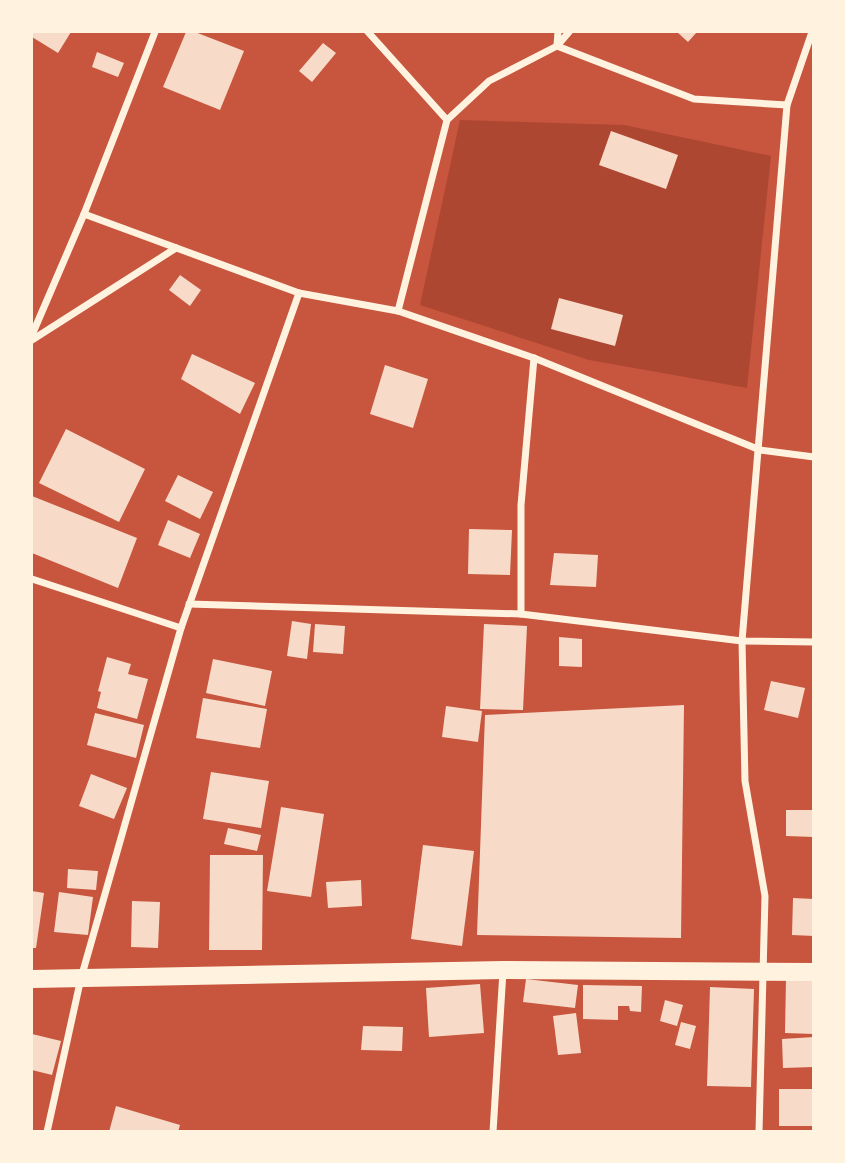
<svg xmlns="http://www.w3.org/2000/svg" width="845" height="1163" viewBox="0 0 845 1163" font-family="Poppins,sans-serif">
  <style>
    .green { fill: #ae4732 }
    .building { fill: #f7dbc8 }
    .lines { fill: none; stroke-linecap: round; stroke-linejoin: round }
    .minor { stroke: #fff3e0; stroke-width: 7 }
    .primary { stroke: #fff3e0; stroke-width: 18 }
  </style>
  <rect width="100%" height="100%" fill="#c8553d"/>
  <!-- green -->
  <path class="green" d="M460 120 624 125 771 156 747 388 589 360 420 305Z"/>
  <!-- building -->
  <g class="building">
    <path d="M32 32H71L58 53 32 37Z"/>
    <path d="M186 32H195L244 51 220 110 163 87Z"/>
    <path d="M677 32H697L688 42Z"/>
    <path d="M323 43 336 53 312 82 299 71Z"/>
    <path d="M97 52 124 63 118 77 92 67Z"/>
    <path d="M611 131 678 155 666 189 599 165Z"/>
    <path d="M180 275 201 290 190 306 169 290Z"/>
    <path d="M559 298 623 315 615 346 551 329Z"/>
    <path d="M192 354 255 383 240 414 181 379Z"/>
    <path d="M385 365 428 379 413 428 370 414Z"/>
    <path d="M66 429 145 469 119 522 39 483Z"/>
    <path d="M178 475 213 492 200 519 165 501Z"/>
    <path d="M32 496 137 538 118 588 32 553Z"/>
    <path d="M168 520 200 534 190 558 158 545Z"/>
    <path d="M469 529 512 530 510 575 468 574Z"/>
    <path d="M554 553 598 555 596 587 550 585Z"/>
    <path d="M292 621 311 624 307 659 287 656Z"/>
    <path d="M315 624 345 626 343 654 313 652Z"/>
    <path d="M484 624 527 626 523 710 480 709Z"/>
    <path d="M559 637 582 639V667L559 666Z"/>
    <path d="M107 657 131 664 128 674 148 679 137 719 97 708 101 692 98 691Z"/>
    <path d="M213 659 272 671 265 706 206 693Z"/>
    <path d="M771 681 805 688 798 718 764 710Z"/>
    <path d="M203 698 267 709 260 748 196 738Z"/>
    <path d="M684 705 681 938 477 935 485 715Z"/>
    <path d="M446 706 482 711 478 742 442 737Z"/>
    <path d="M95 713 144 725 136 758 87 745Z"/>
    <path d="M211 772 269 781 261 828 203 819Z"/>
    <path d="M91 774 127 788 114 819 79 806Z"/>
    <path d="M281 807 324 814 311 897 267 891Z"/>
    <path d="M786 810H814V837L786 836Z"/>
    <path d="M228 828 261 835 257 851 224 844Z"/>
    <path d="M423 845 474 851 462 946 411 939Z"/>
    <path d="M210 855H263L262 950H209Z"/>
    <path d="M68 869 98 871 96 890 67 888Z"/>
    <path d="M361 880 362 906 328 908 326 882Z"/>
    <path d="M32 891 44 893 36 948H32Z"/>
    <path d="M59 892 93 897 88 935 54 932Z"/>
    <path d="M793 898 814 899V936L792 935Z"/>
    <path d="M132 901 160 902 158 948 131 947Z"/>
    <path d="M526 979 578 985 575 1008 523 1002Z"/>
    <path d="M786 979H814V1034L785 1033Z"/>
    <path d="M480 984 484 1033 429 1037 426 988Z"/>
    <path d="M583 985 642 986 641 1012 630 1011 629 1006H618V1020L583 1019Z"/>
    <path d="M710 987 754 989 751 1087 707 1086Z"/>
    <path d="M665 1000 683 1005 677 1026 660 1021Z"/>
    <path d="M576 1013 581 1053 558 1055 553 1016Z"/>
    <path d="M681 1022 696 1026 690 1049 675 1045Z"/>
    <path d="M363 1026 403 1027 402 1051 361 1050Z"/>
    <path d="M32 1034 61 1041 52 1075 32 1070Z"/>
    <path d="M814 1037V1067L783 1068 782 1039Z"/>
    <rect x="779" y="1089" width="35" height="37"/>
    <path d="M116 1106 180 1125 178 1132H109Z"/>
  </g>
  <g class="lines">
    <!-- minor -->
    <g class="minor">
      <path d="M368 32 447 120 398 311"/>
      <path d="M557 45 558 32"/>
      <path d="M557 46 694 99 787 105 812 32"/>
      <path d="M447 120 489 81 557 46 569 32"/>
      <path d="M84 214 299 293 398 311 534 358 760 450 814 457"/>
      <path d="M32 335 84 214 155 32"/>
      <path d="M32 340 176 248"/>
      <path d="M32 579 181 628"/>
      <path d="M189 604 521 614 742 641 814 642"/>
      <path d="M521 614V505L534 358"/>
      <path d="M47 1132 81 978 181 628 299 293"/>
      <path d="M493 1132 503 971"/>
      <path d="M759 1132 765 896 745 781 742 641 787 105"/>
    </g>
    <!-- primary -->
    <path class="primary" d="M32 979 503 970 814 972"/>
  </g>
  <!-- border -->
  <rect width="845" height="1163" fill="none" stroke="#fff3e0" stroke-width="66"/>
</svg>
